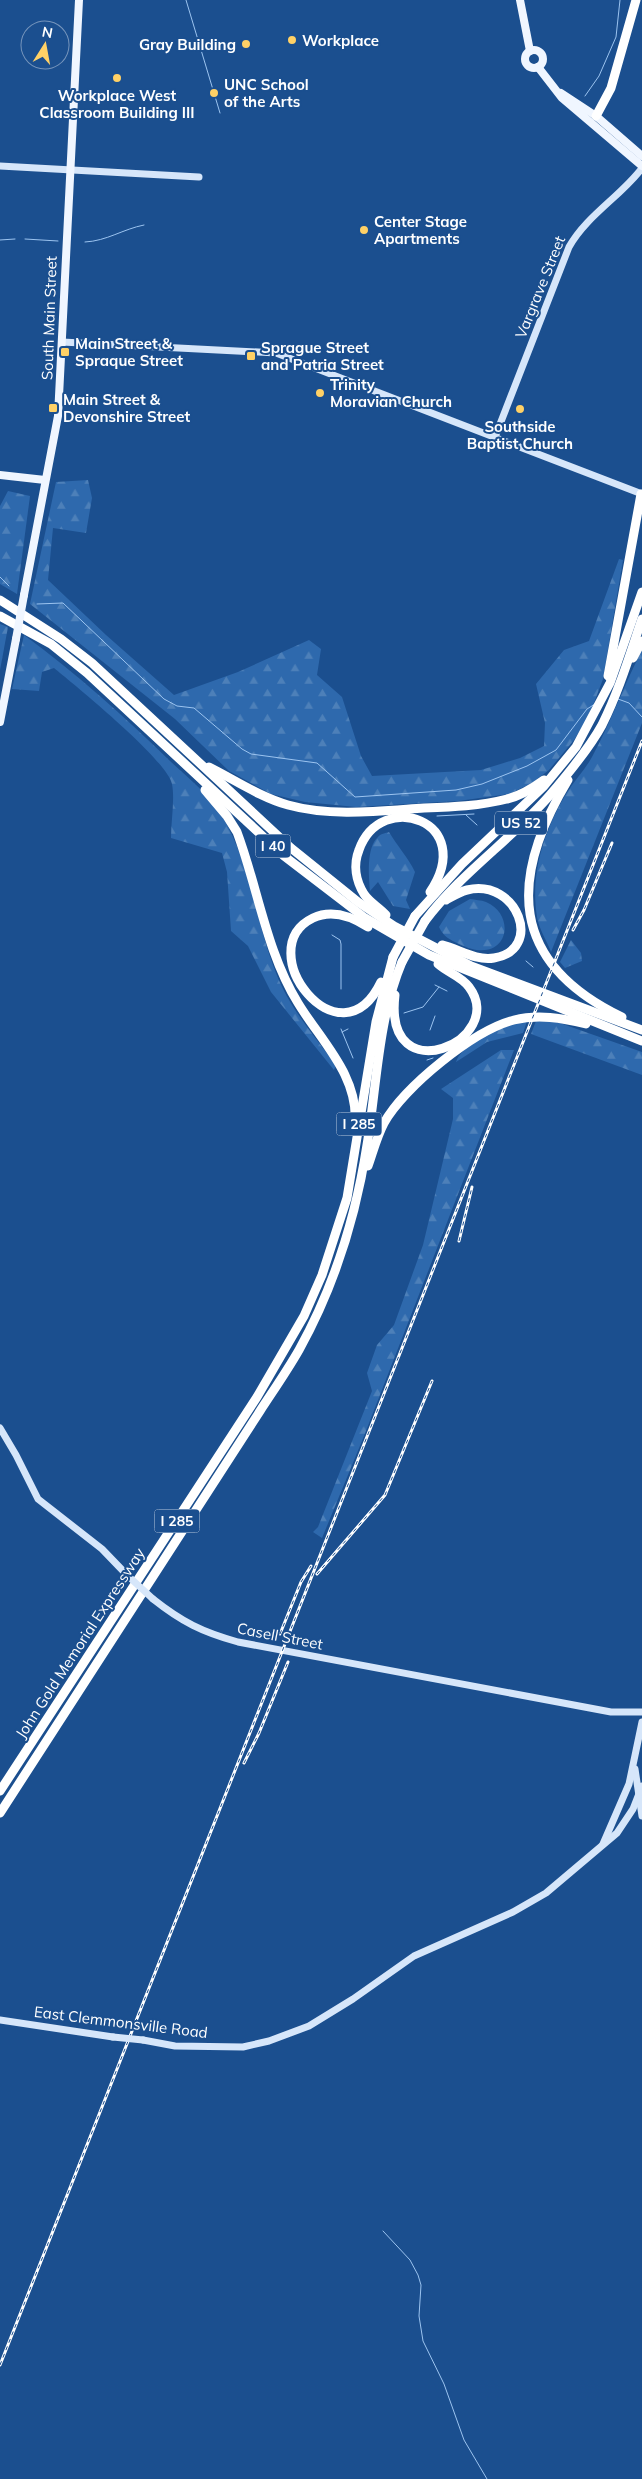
<svg xmlns="http://www.w3.org/2000/svg" width="642" height="2479" viewBox="0 0 642 2479" font-family="Mulish,sans-serif">
  <style>
    .forest { fill: url(#forest-firs) }
    .lines { fill: none; stroke-linecap: round; stroke-linejoin: round }
    .stream { stroke: #9cc4f0; stroke-width: 1 }
    .secondary { stroke: #d6e6fa; stroke-width: 7 }
    .primary { stroke: #f0f6ff; stroke-width: 8 }
    .highway { stroke: #fff; stroke-width: 9 }
    .rail-casing { stroke: #fff; stroke-width: 3 }
    .rail { stroke: #1b4f8f; stroke-width: 1; stroke-dasharray: 4; stroke-linecap: butt }
    .secondary-bridge { stroke: #d6e6fa; stroke-width: 7 }
    .primary-bridge { stroke: #f0f6ff; stroke-width: 8 }
    .highway-bridge { stroke: #fff; stroke-width: 9 }
    .poi-dot { fill: #ffd166; stroke: #1b4f8f; stroke-width: 2 }
    .labels { text-anchor: middle; dominant-baseline: central; stroke-width: 4; stroke-linejoin: round; paint-order: stroke }
    .shield { fill: #1b4f8f; stroke: #bbcadd; stroke-width: 1 }
    .shield-label { font-size: 14px; font-weight: bold; fill: #fff }
    .poi-label { font-size: 15px; font-weight: bold; fill: #fff; stroke: #1b4f8f; text-anchor: start }
    .street-label { font-size: 15px; fill: #fff; stroke: #1b4f8f }
  </style>
  <defs>
    <pattern id="forest-firs" width="22" height="20" patternUnits="userSpaceOnUse" patternTransform="scale(1.25)"><rect width="22" height="20" fill="#2e69ad"/><path d="M5 1l3.5 6h-7zM16 11l3.5 6h-7z" fill="#4d80b9"/></pattern>
  </defs>
  <rect width="100%" height="100%" fill="#1b4f8f"/>
  <!-- forest -->
  <g class="forest">
    <path d="M88 480 92 498 86 533 53 528 48 580 106 635 174 695 238 672 309 640 321 649 317 675 342 697 361 756 372 776 481 770 520 758 544 746 545 723 536 684 564 650 589 641 619 559 623 560 603 679 589 716 574 740 549 770 532 783 509 794 458 801 356 807 305 802 271 794 229 771 175 719 30 604 56 482Z"/>
    <path d="M8 491 30 496 17 594 0 584V506Z"/>
    <path d="M0 624 8 627 0 670Z"/>
    <path d="M24 635C76 673 124 716 170 761 188 778 210 795 222 816 250 862 256 923 276 973 289 1007 314 1036 336 1065L334 1070 271 992 248 946 231 931 227 872 222 853 171 838C171 821 175 800 172 784 167 760 76 686 54 668L42 672 39 691 12 689Z"/>
    <path d="M642 650V723L551 952C547 941 539 929 537 917 530 874 544 831 566 794 574 781 585 770 592 757 611 722 624 685 642 650Z"/>
    <path d="M389 832C397 846 408 857 415 872L406 900 410 909 393 906 378 882 370 891C369 876 366 848 378 837 380 834 386 833 389 832Z"/>
    <path d="M470 899C475 900 481 900 486 902 519 916 507 968 459 944 449 939 444 937 439 927L449 911Z"/>
    <path d="M571 940 581 953 582 961 565 968 560 962Z"/>
    <path d="M527 1021 523 1033 487 1042 456 1062C463 1041 506 1025 527 1021Z"/>
    <path d="M536 1021 557 1022 642 1052V1075L531 1034Z"/>
    <path d="M501 1050H514L364 1436 322 1538 313 1532 318 1527 372 1391 367 1373 377 1345 394 1325 423 1245 453 1119V1098L441 1089Z"/>
  </g>
  <g class="lines">
    <!-- stream -->
    <g class="stream">
      <path d="M186 0 220 113"/>
      <path d="M585 96 599 76 616 37 620 0"/>
      <path d="M25 239 58 241"/>
      <path d="M0 240 15 239"/>
      <path d="M85 242C107 241 123 229 144 225"/>
      <path d="M0 577 9 586"/>
      <path d="M37 604 63 603 164 699 177 706 194 708 242 749 251 754 317 763 355 797 456 790 482 784 527 766 556 750 587 709 595 704"/>
      <path d="M618 699 629 703 642 717"/>
      <path d="M466 815 477 825"/>
      <path d="M437 816 474 814"/>
      <path d="M332 935 340 940 341 944V989"/>
      <path d="M526 961 533 967"/>
      <path d="M435 985 447 991"/>
      <path d="M404 1013 423 1007 439 987"/>
      <path d="M341 1029 353 1058"/>
      <path d="M430 1030 435 1016"/>
      <path d="M342 1032 348 1029"/>
      <path d="M427 1060 433 1058"/>
      <path d="M383 2231 410 2260 418 2275 421 2285 419 2316 423 2341 444 2384 464 2440 487 2479"/>
    </g>
    <!-- secondary -->
    <g class="secondary">
      <path d="M0 166 199 177"/>
      <path d="M62 342 276 353 642 494"/>
      <path d="M495 437 569 247C586 216 621 196 642 168"/>
      <path d="M0 1428 16 1455 38 1499 102 1549 127 1575"/>
      <path d="M153 1599C182 1622 202 1632 238 1642L611 1712H642"/>
      <path d="M635 1769 642 1816"/>
      <path d="M603 1844 629 1784 642 1722"/>
      <path d="M0 2020 113 2037"/>
      <path d="M143 2040 175 2046 243 2047 269 2041 309 2026 353 1999 414 1956 513 1912 546 1893 617 1833 633 1809 642 1786"/>
    </g>
    <!-- primary -->
    <g class="primary">
      <path d="M520 0 530 51"/>
      <circle cx="534" cy="59" r="9"/>
      <path d="M538 67 562 98 642 166"/>
      <path d="M561 93 596 116 642 156"/>
      <path d="M0 475 45 480"/>
      <path d="M24 595 58 416 79 0"/>
      <path d="M0 722 16 639"/>
    </g>
    <!-- highway -->
    <g class="highway">
      <path d="M596 116 611 88 636 0"/>
      <path d="M0 600 61 639 92 663 291 848 358 902 394 926 471 966 642 1030"/>
      <path d="M0 616 51 644 87 673 284 856 365 918 429 955 642 1041"/>
      <path d="M633 658 642 641"/>
      <path d="M608 676 641 494"/>
      <path d="M209 767C235 780 260 797 288 805 331 817 380 811 424 808 452 807 480 806 507 799 520 796 533 788 544 780"/>
      <path d="M568 780C509 878 508 962 622 1017"/>
      <path d="M205 790 227 816 237 832C258 888 266 951 298 1003 321 1041 359 1076 355 1124"/>
      <path d="M386 915C379 907 370 903 364 894 356 881 353 865 359 850 381 788 478 821 430 892"/>
      <path d="M415 916 462 864 544 786 576 747 610 683 642 592"/>
      <path d="M425 921C461 873 511 840 550 795 568 774 589 749 602 725 619 691 630 654 642 619"/>
      <path d="M368 927C351 916 332 909 313 918 249 949 340 1068 381 982"/>
      <path d="M442 945C459 949 475 961 494 958 544 950 518 878 467 890 459 892 453 896 446 900"/>
      <path d="M395 995C383 1095 509 1040 469 987 461 976 448 973 438 964"/>
      <path d="M368 1166C373 1152 377 1136 384 1123 404 1087 474 1030 514 1020 538 1014 562 1018 586 1024"/>
      <path d="M0 1791 257 1397 304 1316 322 1275 347 1198 376 1022 393 957"/>
      <path d="M0 1813 260 1411C273 1391 287 1371 299 1350 334 1287 356 1216 367 1145 377 1084 378 1019 402 962"/>
    </g>
    <!-- rail casing -->
    <g class="rail-casing">
      <g id="rail">
        <path d="M573 930 584 910 612 843"/>
        <path d="M459 1241 472 1187"/>
        <path d="M317 1574 385 1495 432 1381"/>
        <path d="M280 1634 301 1582 311 1566"/>
        <path d="M244 1763 259 1733 288 1662"/>
        <path d="M0 2365 642 741"/>
      </g>
    </g>
    <!-- rail -->
    <use href="#rail" class="rail"/>
    <!-- secondary-bridge -->
    <g class="secondary-bridge">
      <path d="M127 1575 153 1599"/>
      <path d="M113 2037 143 2040"/>
    </g>
    <!-- primary-bridge -->
    <path class="primary-bridge" d="M16 639 24 595"/>
    <!-- highway-bridge -->
    <g class="highway-bridge">
      <path d="M393 957 415 916"/>
      <path d="M402 962 425 921"/>
    </g>
  </g>
  <!-- markers -->
  <g class="poi-dot">
    <circle cx="292" cy="40" r="5"/>
    <circle cx="246" cy="44" r="5"/>
    <circle cx="117" cy="78" r="5"/>
    <circle cx="214" cy="93" r="5"/>
    <circle cx="364" cy="230" r="5"/>
    <rect x="60" y="347" width="10" height="10" rx="2.5"/>
    <rect x="246" y="351" width="10" height="10" rx="2.5"/>
    <circle cx="320" cy="393" r="5"/>
    <rect x="48" y="403" width="10" height="10" rx="2.5"/>
    <circle cx="520" cy="409" r="5"/>
  </g>
  <g class="labels">
    <!-- shield labels -->
    <g class="shield">
      <rect x="495" y="811.5" width="52" height="23" rx="4"/>
      <rect x="255.5" y="834.5" width="35" height="23" rx="4"/>
      <rect x="336.5" y="1112.5" width="45" height="23" rx="4"/>
      <rect x="154.5" y="1509.5" width="45" height="23" rx="4"/>
    </g>
    <g class="shield-label">
      <text x="521" y="823">US 52</text>
      <text x="273" y="846">I 40</text>
      <text x="359" y="1124">I 285</text>
      <text x="177" y="1521">I 285</text>
    </g>
    <!-- poi labels -->
    <g class="poi-label">
      <text x="302" y="40">Workplace</text>
      <text x="236" y="44" text-anchor="end">Gray Building</text>
      <text x="224" y="84">UNC School<tspan x="224" dy="17">of the Arts</tspan></text>
      <text x="117" y="95" text-anchor="middle">Workplace West<tspan x="117" dy="17">Classroom Building III</tspan></text>
      <text x="374" y="221">Center Stage<tspan x="374" dy="17">Apartments</tspan></text>
      <text x="75" y="343">Main Street &amp;<tspan x="75" dy="17">Spraque Street</tspan></text>
      <text x="261" y="347">Sprague Street<tspan x="261" dy="17">and Patria Street</tspan></text>
      <text x="330" y="384">Trinity<tspan x="330" dy="17">Moravian Church</tspan></text>
      <text x="63" y="399">Main Street &amp;<tspan x="63" dy="17">Devonshire Street</tspan></text>
      <text x="520" y="426" text-anchor="middle">Southside<tspan x="520" dy="17">Baptist Church</tspan></text>
    </g>
    <!-- street labels -->
    <g class="street-label">
      <text transform="translate(540 287) rotate(-68)">Vargrave Street</text>
      <text transform="translate(49 318) rotate(-88)">South Main Street</text>
      <text transform="translate(280 1636) rotate(11)">Casell Street</text>
      <text transform="translate(80 1643) rotate(-57)">John Gold Memorial Expressway</text>
      <text transform="translate(121 2022) rotate(7)">East Clemmonsville Road</text>
    </g>
  </g>
  <!-- north arrow -->
  <g transform="translate(45 45) rotate(11)"><circle r="24" fill="#1b4f8f" stroke="#7695bc"/>
  <path d="M0-4L9 19L0 12L-9 19Z" fill="#ffd166"/>
  <text y="-8" font-size="14" font-weight="bold" text-anchor="middle" fill="#ffffff">N</text>
  </g>
</svg>
